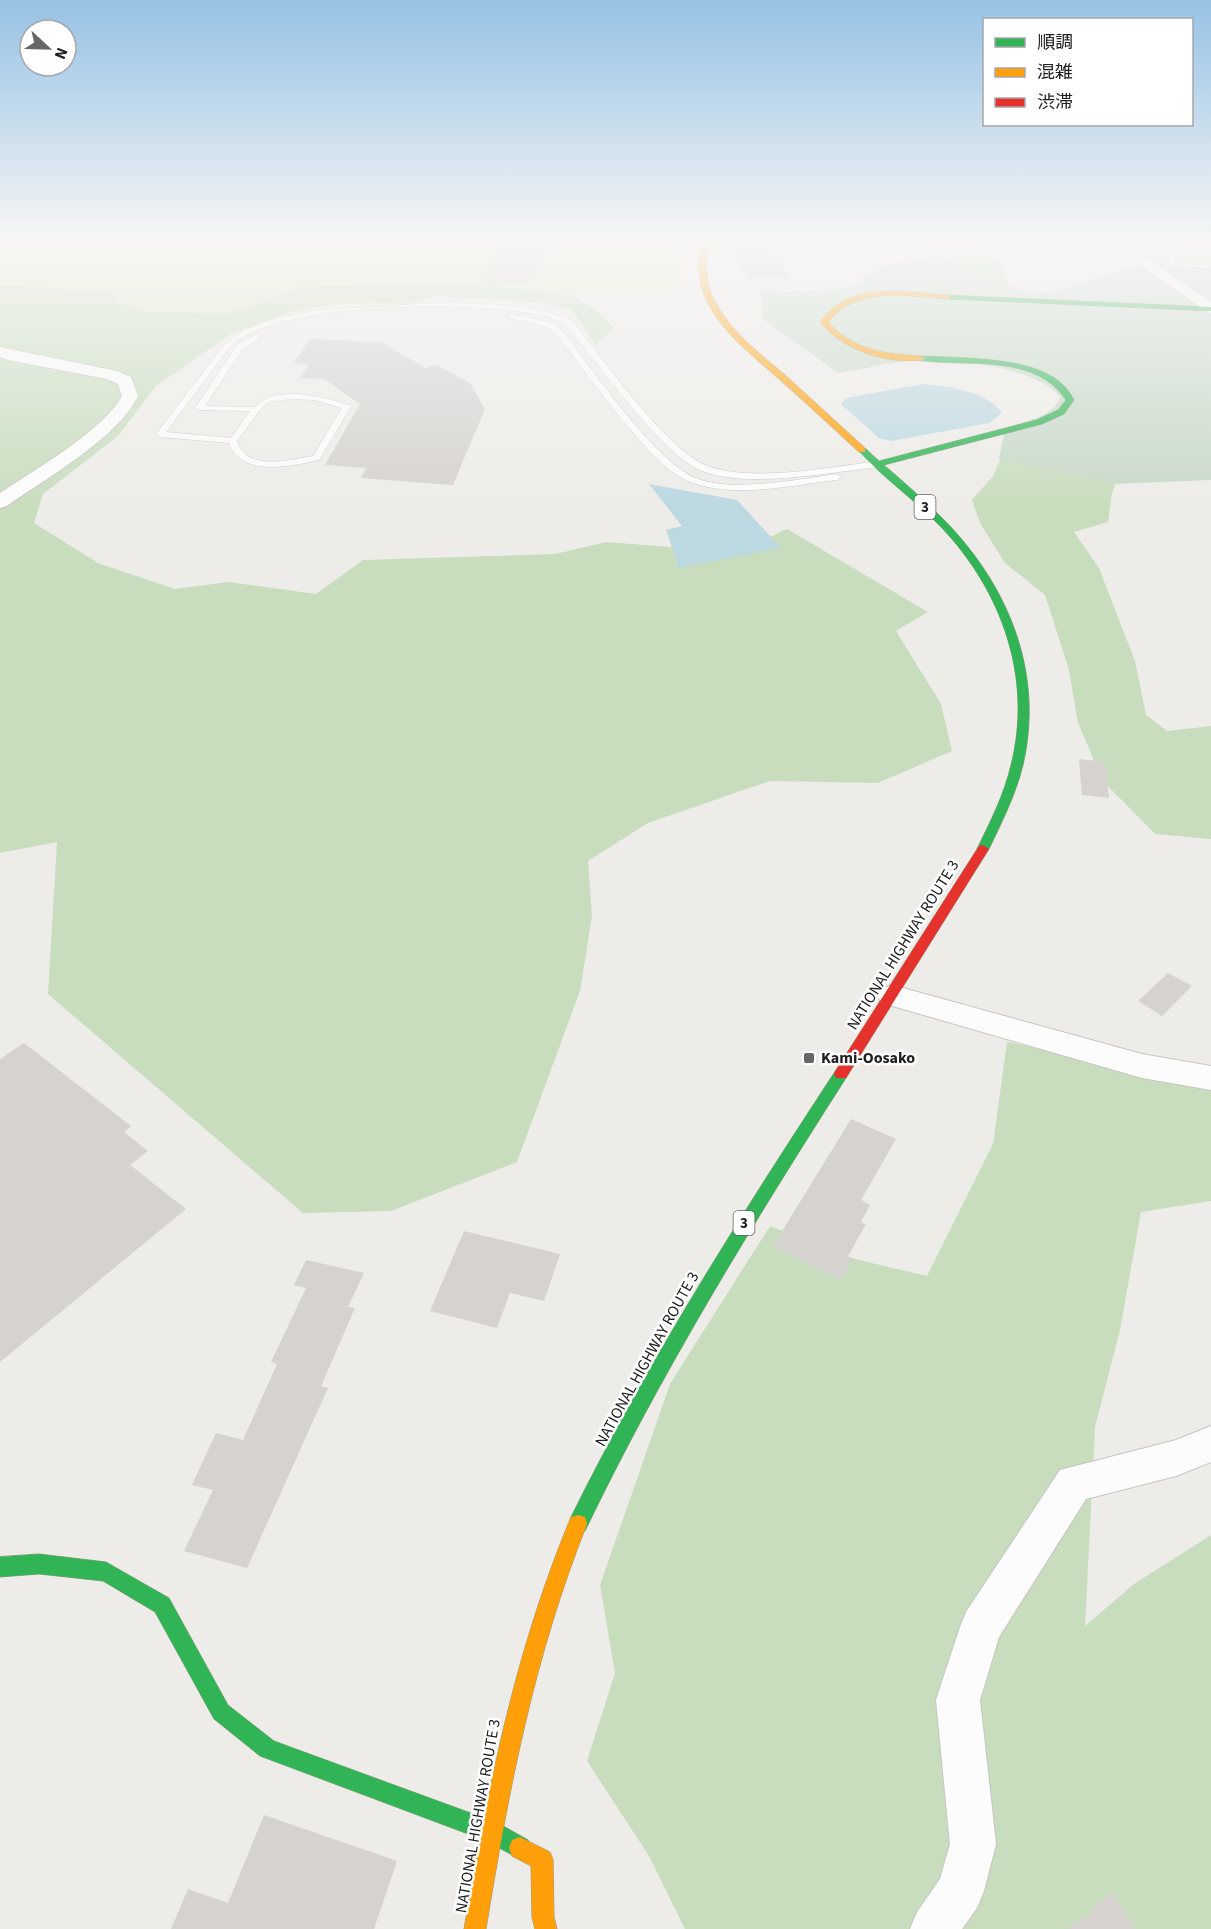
<svg xmlns="http://www.w3.org/2000/svg" width="1211" height="1929" viewBox="0 0 1211 1929" font-family="'Source Sans 3','Noto Sans JP',sans-serif">
  <style>
    .grass { fill: #d9ebc7 }
    .forest { fill: #c8ddbe }
    .cemetery { fill: #c7d9c8 }
    .water { fill: #bcd8e1 }
    .building { fill: #d5d2cf }
    .lines { fill: none; stroke-linecap: round; stroke-linejoin: round }
    .lane-casing { stroke: #c7c6c4; stroke-width: 1 }
    .street-casing { stroke: #c7c6c4; stroke-width: 2 }
    .fast-casing { stroke: #959880; stroke-width: 1 }
    .slow-casing { stroke: #959880; stroke-width: 1 }
    .jam-casing { stroke: #959880; stroke-width: 1 }
    .lane { fill: #fcfcfc; fill-rule: evenodd }
    .street { fill: #fcfcfc; fill-rule: evenodd }
    .fast { fill: #30b455; fill-rule: evenodd }
    .slow { fill: #ff9f0a; fill-rule: evenodd }
    .jam { fill: #e5322d; fill-rule: evenodd }
    .poi-dot { fill: #686766; stroke: #fff; stroke-width: 2 }
    .labels { text-anchor: middle; dominant-baseline: central; stroke-width: 5; stroke-linejoin: round; paint-order: stroke }
    .shield { fill: #fff; stroke: #636363; stroke-width: 1.5 }
    .shield-label { font-size: 15px; font-weight: bold; fill: #202020 }
    .street-label { font-size: 16px; fill: #202020; stroke: #fff }
    .poi-label { font-size: 16px; font-weight: bold; fill: #202020; stroke: #fff; text-anchor: start }
  </style>
  <rect width="100%" height="100%" fill="#eeece8"/>
  <!-- grass -->
  <path class="grass" d="M0 239H677L678 291 569 288 575 297 499 286 415 283 295 288 231 313 150 312 117 302 114 291 0 286Z"/>
  <!-- forest -->
  <g class="forest">
    <path d="M901 239H973L1001 262 1010 290 967 282 953 255 919 253Z"/>
    <path d="M1170 239H1211V265L1173 263Z"/>
    <path d="M415 283 499 286 575 297 596 309 614 328 596 345 571 309 538 302 436 296 409 303 333 304 284 314 231 334 156 386 118 436 43 494 34 523 98 563 175 589 229 582 316 594 363 560 555 554 607 542 682 548 749 547 787 529 928 612 896 631 941 704 952 751 878 783 770 781 648 823 588 861 592 916 580 991 517 1162 391 1211 303 1213 48 994 57 842 0 853V286L114 291 117 302 150 312 231 313 295 288Z"/>
    <path d="M1012 433 1120 472 1112 493 1108 522 1074 532 1099 568 1135 661 1146 715 1167 731 1211 726V839L1155 834 1103 781 1078 723 1069 670 1045 595 1005 563 980 523 972 500 993 476Z"/>
    <path d="M1007 1042 1211 1081V1201L1141 1212 1120 1330 1095 1427 1085 1626 1134 1584 1211 1535V1929H685L649 1856 587 1761 615 1673 600 1585 670 1384 770 1226 855 1259 927 1276 993 1144Z"/>
  </g>
  <!-- cemetery -->
  <path class="cemetery" d="M1065 239H1153L1164 265 1211 268V480L1114 484 999 459 1005 429C1022 422 1057 416 1060 396 1033 367 959 359 920 360 893 361 865 369 838 373L763 319 760 290 808 292 852 287 883 266 937 255 968 262 970 271 1019 290 1045 294 1139 266 1134 261Z"/>
  <!-- water -->
  <g class="water">
    <path d="M924 384C950 387 986 391 1002 413L989 423 891 441 879 438 841 404 846 398Z"/>
    <path d="M649 484 737 500 781 548 679 568 666 530 682 526Z"/>
  </g>
  <!-- building -->
  <g class="building">
    <path d="M499 239H523L525 248H549L525 284H483L499 249Z"/>
    <path d="M724 239H772V250L791 278 748 279Z"/>
    <path d="M310 339 381 342 425 368 437 365 470 383 485 409 453 485 361 478 366 468 325 465 360 404 324 379 300 378 309 364 294 363Z"/>
    <path d="M1079 759 1105 762 1109 798 1082 795Z"/>
    <path d="M1168 973 1192 986 1162 1016 1138 1001Z"/>
    <path d="M24 1043 131 1126 124 1132 148 1151 130 1165 186 1209 0 1362V1059Z"/>
    <path d="M851 1119 896 1139 861 1200 870 1205 861 1222 866 1224 847 1258 852 1261 841 1280 773 1246Z"/>
    <path d="M464 1231 560 1254 544 1301 510 1293 497 1328 430 1311Z"/>
    <path d="M306 1260 364 1273 348 1307 355 1308 321 1386 328 1388 247 1568 184 1551 213 1490 192 1485 216 1433 243 1440 277 1364 271 1362 306 1288 294 1285Z"/>
    <path d="M264 1815 397 1861 374 1929H171L188 1889 228 1903Z"/>
    <path d="M1113 1893 1135 1929H1067L1096 1910 1093 1905Z"/>
  </g>
  <g class="lines">
    <!-- lane casing -->
    <g class="lane-casing">
      <g id="lane">
        <path d="M437 303C483 304 529 303 572 321 601 356 670 455 710 467 757 482 830 467 879 461L883 464 879 467C831 472 748 489 702 471 660 453 598 362 566 325 560 322 552 318 545 316 484 300 272 300 229 348L166 432 231 438 250 411 199 410 195 408 237 345 256 334 260 336 259 338 243 349 205 406 254 407C279 384 321 397 350 405L351 407 319 460C292 466 241 478 229 443L160 437 156 434 224 345 243 330 278 318 320 310ZM291 399 314 400 342 408 313 456C288 460 247 472 237 441L259 411 268 402Z"/>
        <path d="M512 314 553 323 561 329C591 367 654 461 696 478 730 493 800 479 837 474L841 477 837 480C791 485 735 499 690 482 650 467 585 369 555 333L547 327 509 318 508 316Z"/>
      </g>
    </g>
    <!-- street casing -->
    <g class="street-casing">
      <g id="street">
        <path d="M1118 239H1132L1138 252 1211 302V314L1127 257Z"/>
        <path d="M0 347 117 371 131 377 138 396C118 438 45 479 7 506L0 508V493C33 471 104 430 122 396L118 384 107 379 8 360 0 357Z"/>
        <path d="M892 985 1142 1054 1211 1066V1090L1142 1078 882 1003 877 996 882 989Z"/>
        <path d="M1211 1426V1462L1176 1476 1086 1499 999 1637 980 1700 996 1844 984 1891 977 1908 962 1929H910L917 1912 940 1879 950 1844 936 1700 960 1627 966 1612 1060 1470 1176 1440Z"/>
      </g>
    </g>
    <!-- fast casing -->
    <g class="fast-casing">
      <g id="fast">
        <path d="M944 295 1211 307V311L947 299H944Z"/>
        <path d="M920 356C958 358 1036 356 1063 385 1068 389 1071 395 1074 400L1064 414 1042 424 884 465C906 484 928 503 948 524 1010 589 1044 675 1023 765 1016 794 1002 822 989 849L983 853 977 849C990 822 1004 795 1011 765 1033 678 1002 591 941 527 915 500 883 478 858 450L865 448 879 461 1036 420 1058 410 1066 400C1034 352 966 368 917 360L916 358Z"/>
        <path d="M841 1068 846 1070 848 1074 846 1078C752 1225 661 1373 585 1531L578 1533 571 1531 569 1524 571 1517C648 1361 741 1215 836 1070Z"/>
        <path d="M39 1554 106 1562 169 1598 228 1705 274 1741 498 1823 528 1840 531 1848 528 1856 520 1859 484 1840 260 1756 214 1719 155 1612 103 1581 39 1574 0 1577V1557Z"/>
      </g>
    </g>
    <!-- slow casing -->
    <g class="slow-casing">
      <g id="slow">
        <path d="M702 239H708C705 261 704 281 715 301 730 331 759 353 784 374 811 399 838 423 865 448V452H859C833 428 807 404 780 380 750 353 708 323 700 280 697 266 699 253 702 239Z"/>
        <path d="M897 291 947 295 951 297 947 299C906 296 857 286 828 322 853 350 884 354 920 356L924 358 923 360C886 364 844 351 820 322 841 295 864 292 897 291Z"/>
        <path d="M578 1515 585 1517 587 1524C534 1657 509 1788 486 1929H464C489 1784 514 1654 571 1517Z"/>
        <path d="M520 1837 550 1852 553 1860 554 1917 557 1929H535L532 1917 531 1866 512 1856 509 1848 512 1840Z"/>
      </g>
    </g>
    <!-- jam casing -->
    <g class="jam-casing">
      <path id="jam" d="M983 845 989 849 846 1078H836L834 1074 836 1070 979 846Z"/>
    </g>
    <!-- lane -->
    <use href="#lane" class="lane"/>
    <!-- street -->
    <use href="#street" class="street"/>
    <!-- fast -->
    <use href="#fast" class="fast"/>
    <!-- slow -->
    <use href="#slow" class="slow"/>
    <!-- jam -->
    <use href="#jam" class="jam"/>
  </g>
  <!-- sky -->
  <linearGradient id="sky" x2="0" y2="1"><stop stop-color="#96c2e5"/><stop offset="0.47" stop-color="#f7f6f5"/><stop offset="1" stop-color="#f7f6f5" stop-opacity="0"/></linearGradient>
  <rect width="1211" height="509" fill="url(#sky)"/>
  <!-- markers -->
  <rect class="poi-dot" x="803" y="1052" width="12" height="12" rx="3"/>
  <g class="labels">
    <!-- shield labels -->
    <g class="shield">
      <rect x="914.5" y="495" width="21" height="24" rx="4.5"/>
      <rect x="733.5" y="1211" width="21" height="24" rx="4.5"/>
    </g>
    <g class="shield-label">
      <text x="925" y="507">3</text>
      <text x="744" y="1223">3</text>
    </g>
    <!-- street labels -->
    <g class="street-label">
      <text transform="translate(903 945) rotate(-58)">NATIONAL HIGHWAY ROUTE 3</text>
      <text transform="translate(647 1359) rotate(-61)">NATIONAL HIGHWAY ROUTE 3</text>
      <text transform="translate(478 1816) rotate(-80)">NATIONAL HIGHWAY ROUTE 3</text>
    </g>
    <!-- poi labels -->
    <g class="poi-label">
      <text x="821" y="1058">Kami-Oosako</text>
    </g>
  </g>
  <!-- legend -->
  <rect x="983" y="18" width="210" height="108" fill="#ffffff" stroke="#a6a6a6" stroke-width="1.5"/>
  <rect x="995" y="38" width="30" height="9" fill="#30b455" stroke="#a6a6a6" stroke-width="1.5"/>
  <text x="1037" y="48" font-size="18" fill="#202020">順調</text>
  <rect x="995" y="68" width="30" height="9" fill="#ff9f0a" stroke="#a6a6a6" stroke-width="1.5"/>
  <text x="1037" y="78" font-size="18" fill="#202020">混雑</text>
  <rect x="995" y="98" width="30" height="9" fill="#e5322d" stroke="#a6a6a6" stroke-width="1.5"/>
  <text x="1037" y="108" font-size="18" fill="#202020">渋滞</text>
  <!-- north arrow -->
  <g transform="translate(48 48) rotate(112)"><circle r="28" fill="#ffffff" stroke="#a6a6a6" stroke-width="1.5"/>
  <path d="M0-4.5L10 22L0 15L-10 22Z" fill="#686766"/>
  <text y="-9" font-size="16" font-weight="bold" text-anchor="middle" fill="#202020">N</text>
  </g>
</svg>
